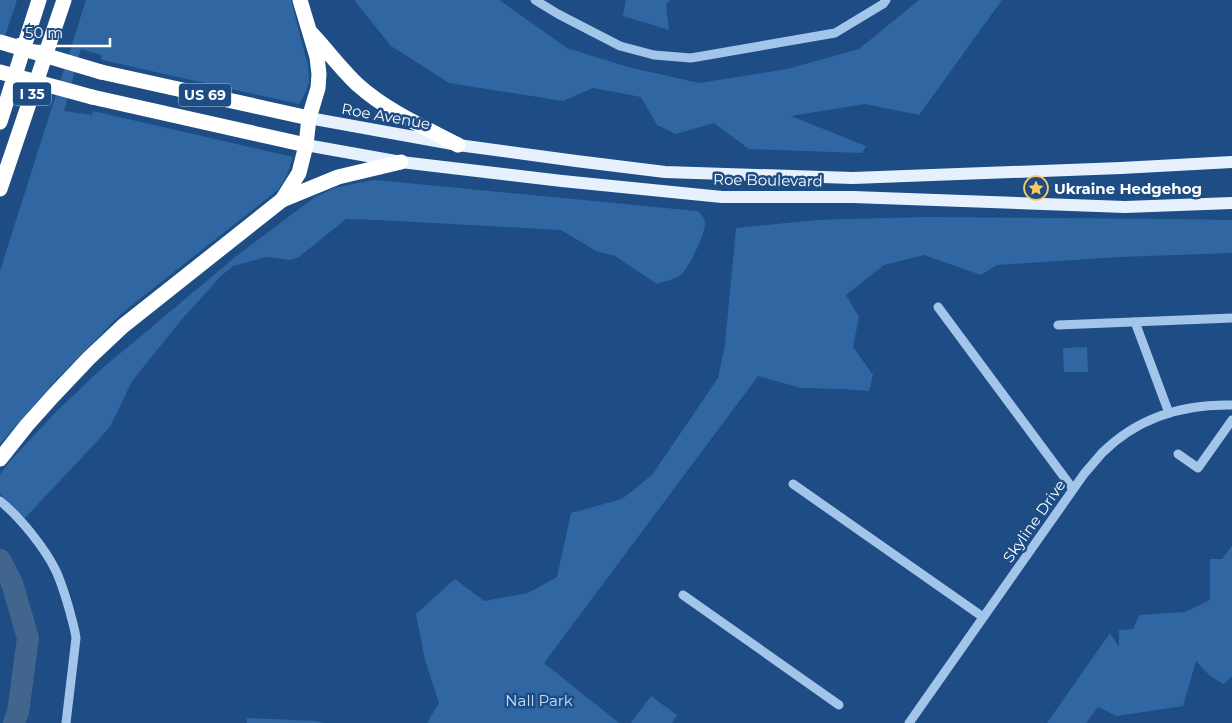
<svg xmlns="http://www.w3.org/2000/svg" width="1232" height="723" viewBox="0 0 1232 723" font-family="Montserrat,sans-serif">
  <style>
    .green { fill: #3067a2 }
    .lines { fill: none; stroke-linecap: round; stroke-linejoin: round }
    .river { stroke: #42658d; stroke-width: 22 }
    .minor { stroke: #a3c5ea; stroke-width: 9 }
    .major { stroke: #e7f1fe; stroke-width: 12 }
    .highway { stroke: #fff; stroke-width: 15 }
    .highway-bridge { stroke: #fff; stroke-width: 15 }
    .labels { text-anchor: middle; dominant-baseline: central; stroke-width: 5; stroke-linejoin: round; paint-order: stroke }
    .shield { fill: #1d4d84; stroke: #bbcada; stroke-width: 1 }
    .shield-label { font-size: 14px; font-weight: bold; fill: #fff }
    .street-label { font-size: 15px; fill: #fff; stroke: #1d4d84 }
    .poi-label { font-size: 15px; font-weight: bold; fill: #fff; stroke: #1d4d84; text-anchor: start }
    .park-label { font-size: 15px; fill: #c8dff8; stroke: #1d4d84 }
  </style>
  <rect width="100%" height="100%" fill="#1d4d84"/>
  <!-- green -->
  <g class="green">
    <path d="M0 0H17L0 51Z"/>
    <path d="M86 0H291L308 66 309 82 306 92 299 104 102 60 101 55 81 49 64 111 92 115 93 111 293 157 287 175 279 189 122 313 56 380 0 444V271Z"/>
    <path d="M354 0H499L567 48 628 67 699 83 787 69 859 49 919 0H1002L919 115 865 104 791 116 866 146 862 153 749 149 714 123 676 134 657 125 641 97 593 88 563 101 449 83 391 46Z"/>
    <path d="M626 0H671L666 4 669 30 623 16Z"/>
    <path d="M376 180 697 211C701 214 705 218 705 224 705 234 688 271 679 276 673 280 664 281 657 284L615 256 596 251 561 230 378 220 346 219 299 257 290 260 266 257 233 266 221 276 183 318 132 381 111 425 102 436 25 518 0 494V474L11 460 57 411 99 371 239 254 315 197 335 188 357 183Z"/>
    <path d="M924 217 1171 219 1232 220V253L1119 257 997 265 981 275 924 255 884 265 846 295 859 317 853 347 873 375 869 391 843 389 801 388 758 376 544 663 619 723H427L439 703 425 660 416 614 455 579 484 601 528 593 557 577 571 513 622 499 652 475 718 378 725 345 736 228 817 220Z"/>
    <path d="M1087 347 1088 372H1064L1063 348Z"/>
    <path d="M1232 546V676L1224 684 1210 676 1196 661 1183 706 1117 716 1098 707 1086 723H1047L1110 633 1119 647V630L1133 629 1139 615 1185 612 1210 600V559H1222Z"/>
    <path d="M651 696 677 715 672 723H631Z"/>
    <path d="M247 718 316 721 324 723H247Z"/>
  </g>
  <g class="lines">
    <!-- river -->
    <path class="river" d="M0 560 12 583 28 638 18 712 14 723"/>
    <!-- minor -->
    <g class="minor">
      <path d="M535 0 558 14 620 46 654 55 691 58 835 33 883 4 886 0"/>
      <path d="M938 307 1073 489"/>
      <path d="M1135 322 1169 413"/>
      <path d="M1058 325 1232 318"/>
      <path d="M1178 454 1198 468 1232 420"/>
      <path d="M793 484 983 617"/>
      <path d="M0 501C19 516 45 548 56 571 62 584 66 598 70 612 72 621 75 629 76 638L66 723"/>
      <path d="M683 595 839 705"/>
      <path d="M909 723 1084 474C1090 467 1096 460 1102 453 1138 417 1182 404 1232 405"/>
    </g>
    <!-- major -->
    <g class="major">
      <path d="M309 118 458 145 576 161 665 172 853 178 1121 168 1232 162"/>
      <path d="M306 145 401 162 562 181 722 197H853L1125 207 1232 203"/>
    </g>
    <!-- highway -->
    <g class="highway">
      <path d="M311 33C327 50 342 70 358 85 387 111 424 127 458 145"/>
      <path d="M101 72 309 118"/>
      <path d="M92 97 306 145"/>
      <path d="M0 122 39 0"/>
      <path d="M0 189 64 0"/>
      <path d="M282 200 299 173 306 145 309 118 318 88 319 74 317 57 300 0"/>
      <path d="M0 459 27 425 53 396 89 358 123 326 282 200 338 177 401 162"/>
    </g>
    <!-- highway-bridge -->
    <g class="highway-bridge">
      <path d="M0 42 101 72"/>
      <path d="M0 72 92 97"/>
    </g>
  </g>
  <!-- icons -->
  <defs>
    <g id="sight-ring" transform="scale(1.25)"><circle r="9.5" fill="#1d4d84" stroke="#fac961" stroke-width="1.5"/><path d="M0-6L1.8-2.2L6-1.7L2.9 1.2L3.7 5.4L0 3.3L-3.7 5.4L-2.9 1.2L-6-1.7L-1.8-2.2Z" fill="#fac961"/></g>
  </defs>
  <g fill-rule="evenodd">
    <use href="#sight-ring" x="1036" y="188"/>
  </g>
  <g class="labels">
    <!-- shield labels -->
    <g class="shield">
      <rect x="13" y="82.5" width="38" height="23" rx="4"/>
      <rect x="179" y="83.5" width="52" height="23" rx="4"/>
    </g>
    <g class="shield-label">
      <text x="32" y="94">I 35</text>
      <text x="205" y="95">US 69</text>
    </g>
    <!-- street labels -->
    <g class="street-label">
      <text transform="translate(386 116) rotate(10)">Roe Avenue</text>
      <text transform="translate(768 180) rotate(1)">Roe Boulevard</text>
      <text transform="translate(1034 521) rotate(-55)">Skyline Drive</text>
    </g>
    <!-- poi labels -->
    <g class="poi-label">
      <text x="1054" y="188">Ukraine Hedgehog</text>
    </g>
    <!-- park labels -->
    <g class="park-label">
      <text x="539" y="700">Nall Park</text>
    </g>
  </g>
  <!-- scale -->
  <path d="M18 38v8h92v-8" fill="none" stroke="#ffffff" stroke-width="2.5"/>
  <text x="25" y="38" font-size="15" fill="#ffffff" stroke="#1d4d84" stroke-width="4" paint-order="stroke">50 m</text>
</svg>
